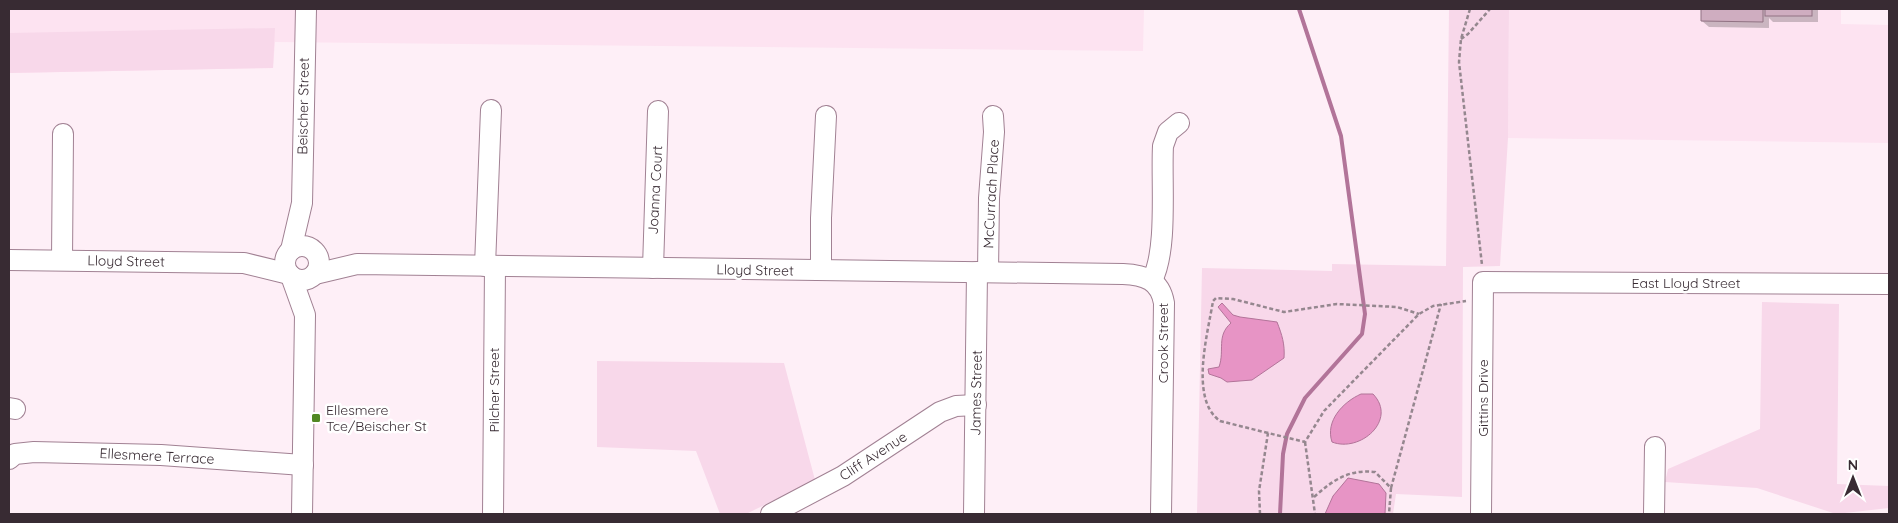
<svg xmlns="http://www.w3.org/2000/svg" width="1898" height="523" viewBox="0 0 1898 523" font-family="Quicksand,sans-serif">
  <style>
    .built { fill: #fde3f1 }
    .green { fill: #f8d8ea }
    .water { fill: #e794c5; stroke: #b27499 }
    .shadow { fill: #0003 }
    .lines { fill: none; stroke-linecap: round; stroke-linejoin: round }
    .stream { stroke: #b27499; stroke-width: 4 }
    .building { fill: #cfadc0; stroke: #917283 }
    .minor-casing { stroke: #a18193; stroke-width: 22 }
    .path { stroke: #95878f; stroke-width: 2.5; stroke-dasharray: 4 2.5; stroke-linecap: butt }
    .minor { stroke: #fff; stroke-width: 20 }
    .poi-dot { fill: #518823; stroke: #fff; stroke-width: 2 }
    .labels { text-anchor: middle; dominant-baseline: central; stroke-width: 5; stroke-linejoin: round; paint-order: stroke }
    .street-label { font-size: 14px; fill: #382b33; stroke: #fff }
    .poi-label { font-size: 14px; fill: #382b33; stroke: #fff; text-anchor: start }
  </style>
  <rect width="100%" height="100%" fill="#feeff7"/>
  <!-- built -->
  <g class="built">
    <path d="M9 9H1144L1143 51 275 42 273 68 9 73Z"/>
    <path d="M1509 9H1841V24L1889 25V143L1508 138Z"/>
  </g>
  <!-- green -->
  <g class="green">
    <path d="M1449 9H1509L1508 138 1500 266 1463 267 1462 497 1396 494 1393 514H1197L1202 268 1332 271V264L1446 266Z"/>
    <path d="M275 28 273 68 9 73V33Z"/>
    <path d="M1762 302 1839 304 1837 484 1889 486V508L1836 514 1757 488 1665 482 1668 469 1760 429Z"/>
    <path d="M597 361 784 363 815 480 746 514H720L696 451 597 447Z"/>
  </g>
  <!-- water -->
  <g class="water">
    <path d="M1222 303 1233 315 1240 317 1277 322C1282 335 1285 344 1284 358L1252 380 1227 382 1221 378 1209 374 1208 369 1219 367C1225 350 1216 336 1231 323L1218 307Z"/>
    <path d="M1361 394H1373C1398 420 1360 453 1332 442 1325 421 1343 402 1361 394Z"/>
    <path d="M1348 478 1379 484 1386 493 1385 514H1325L1333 496Z"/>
  </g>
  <!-- shadow -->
  <path class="shadow" d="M1703 9H1818V22H1773L1769 18V28L1709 27 1702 21Z"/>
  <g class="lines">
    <!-- stream -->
    <path class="stream" d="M1280 514 1283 454 1287 434 1305 398 1362 334 1365 314 1341 136 1299 9"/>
  </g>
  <!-- building -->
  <g class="building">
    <path d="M1701 9H1763V22L1701 21Z"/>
    <rect x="1765" y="9" width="47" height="7"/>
  </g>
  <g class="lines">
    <!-- minor casing -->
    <g class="minor-casing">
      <g id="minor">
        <circle cx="302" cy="263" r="17"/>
        <path d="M291 250 302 203 306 9"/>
        <path d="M9 260 244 263 289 274"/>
        <path d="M62 260 63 134"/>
        <path d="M485 266 491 110"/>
        <path d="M653 268 658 111"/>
        <path d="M821 270V218L826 116"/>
        <path d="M988 272 989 198 994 132 993 116"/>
        <path d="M315 274 357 264 1123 274C1145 275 1160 280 1164 303L1161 514"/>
        <path d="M291 276 305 315 302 514"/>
        <path d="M1152 280C1168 250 1161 181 1163 146L1168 132 1179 123"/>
        <path d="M9 408 15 409"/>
        <path d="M9 459 15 454 34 452 161 455 303 465"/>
        <path d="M493 514 495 266"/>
        <path d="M771 514 843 476 940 412 956 406 976 405"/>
        <path d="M974 514 977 272"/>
        <path d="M1481 514 1483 282 1889 284"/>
        <path d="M1654 514 1655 447"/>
      </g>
    </g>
    <!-- path -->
    <g class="path">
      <path d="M1470 9 1461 39 1459 62 1482 265"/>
      <path d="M1461 39 1468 34 1490 9"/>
      <path d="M1268 433 1220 421C1189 399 1208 333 1213 301L1216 298 1233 299 1284 312 1337 304 1397 307 1419 314"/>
      <path d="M1305 442 1315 514"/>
      <path d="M1391 488 1441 304"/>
      <path d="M1314 497C1333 480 1349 469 1375 472L1391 488 1389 514"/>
      <path d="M1260 514 1259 491 1268 433 1305 442 1324 411 1419 314 1433 306 1466 301"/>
    </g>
    <!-- minor -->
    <use href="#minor" class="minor"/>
  </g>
  <!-- markers -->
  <rect class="poi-dot" x="311" y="413" width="10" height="10" rx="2.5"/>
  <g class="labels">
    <!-- street labels -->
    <g class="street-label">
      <text transform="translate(303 106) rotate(-89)">Beischer Street</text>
      <text transform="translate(655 190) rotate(-87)">Joanna Court</text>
      <text transform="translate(991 194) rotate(-87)">McCurrach Place</text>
      <text transform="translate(126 261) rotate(1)">Lloyd Street</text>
      <text transform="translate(755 270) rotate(1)">Lloyd Street</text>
      <text x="1686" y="283">East Lloyd Street</text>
      <text transform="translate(1163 343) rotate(-90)">Crook Street</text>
      <text transform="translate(494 390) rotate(-90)">Pilcher Street</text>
      <text transform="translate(976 393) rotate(-89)">James Street</text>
      <text transform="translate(1483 398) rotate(-90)">Gittins Drive</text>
      <text transform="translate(157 456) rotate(3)">Ellesmere Terrace</text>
      <text transform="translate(873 456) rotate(-33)">Cliff Avenue</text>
    </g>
    <!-- poi labels -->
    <g class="poi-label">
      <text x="326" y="410">Ellesmere<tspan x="326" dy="16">Tce/Beischer St</tspan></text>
    </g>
  </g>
  <!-- border -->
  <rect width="1898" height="523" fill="none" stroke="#382b33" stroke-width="20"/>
  <!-- north arrow -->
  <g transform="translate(1853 478)" stroke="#ffffff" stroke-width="4" paint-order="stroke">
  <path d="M0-4L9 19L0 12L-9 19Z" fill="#382b33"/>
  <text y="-8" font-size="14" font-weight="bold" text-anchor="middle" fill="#382b33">N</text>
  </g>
</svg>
